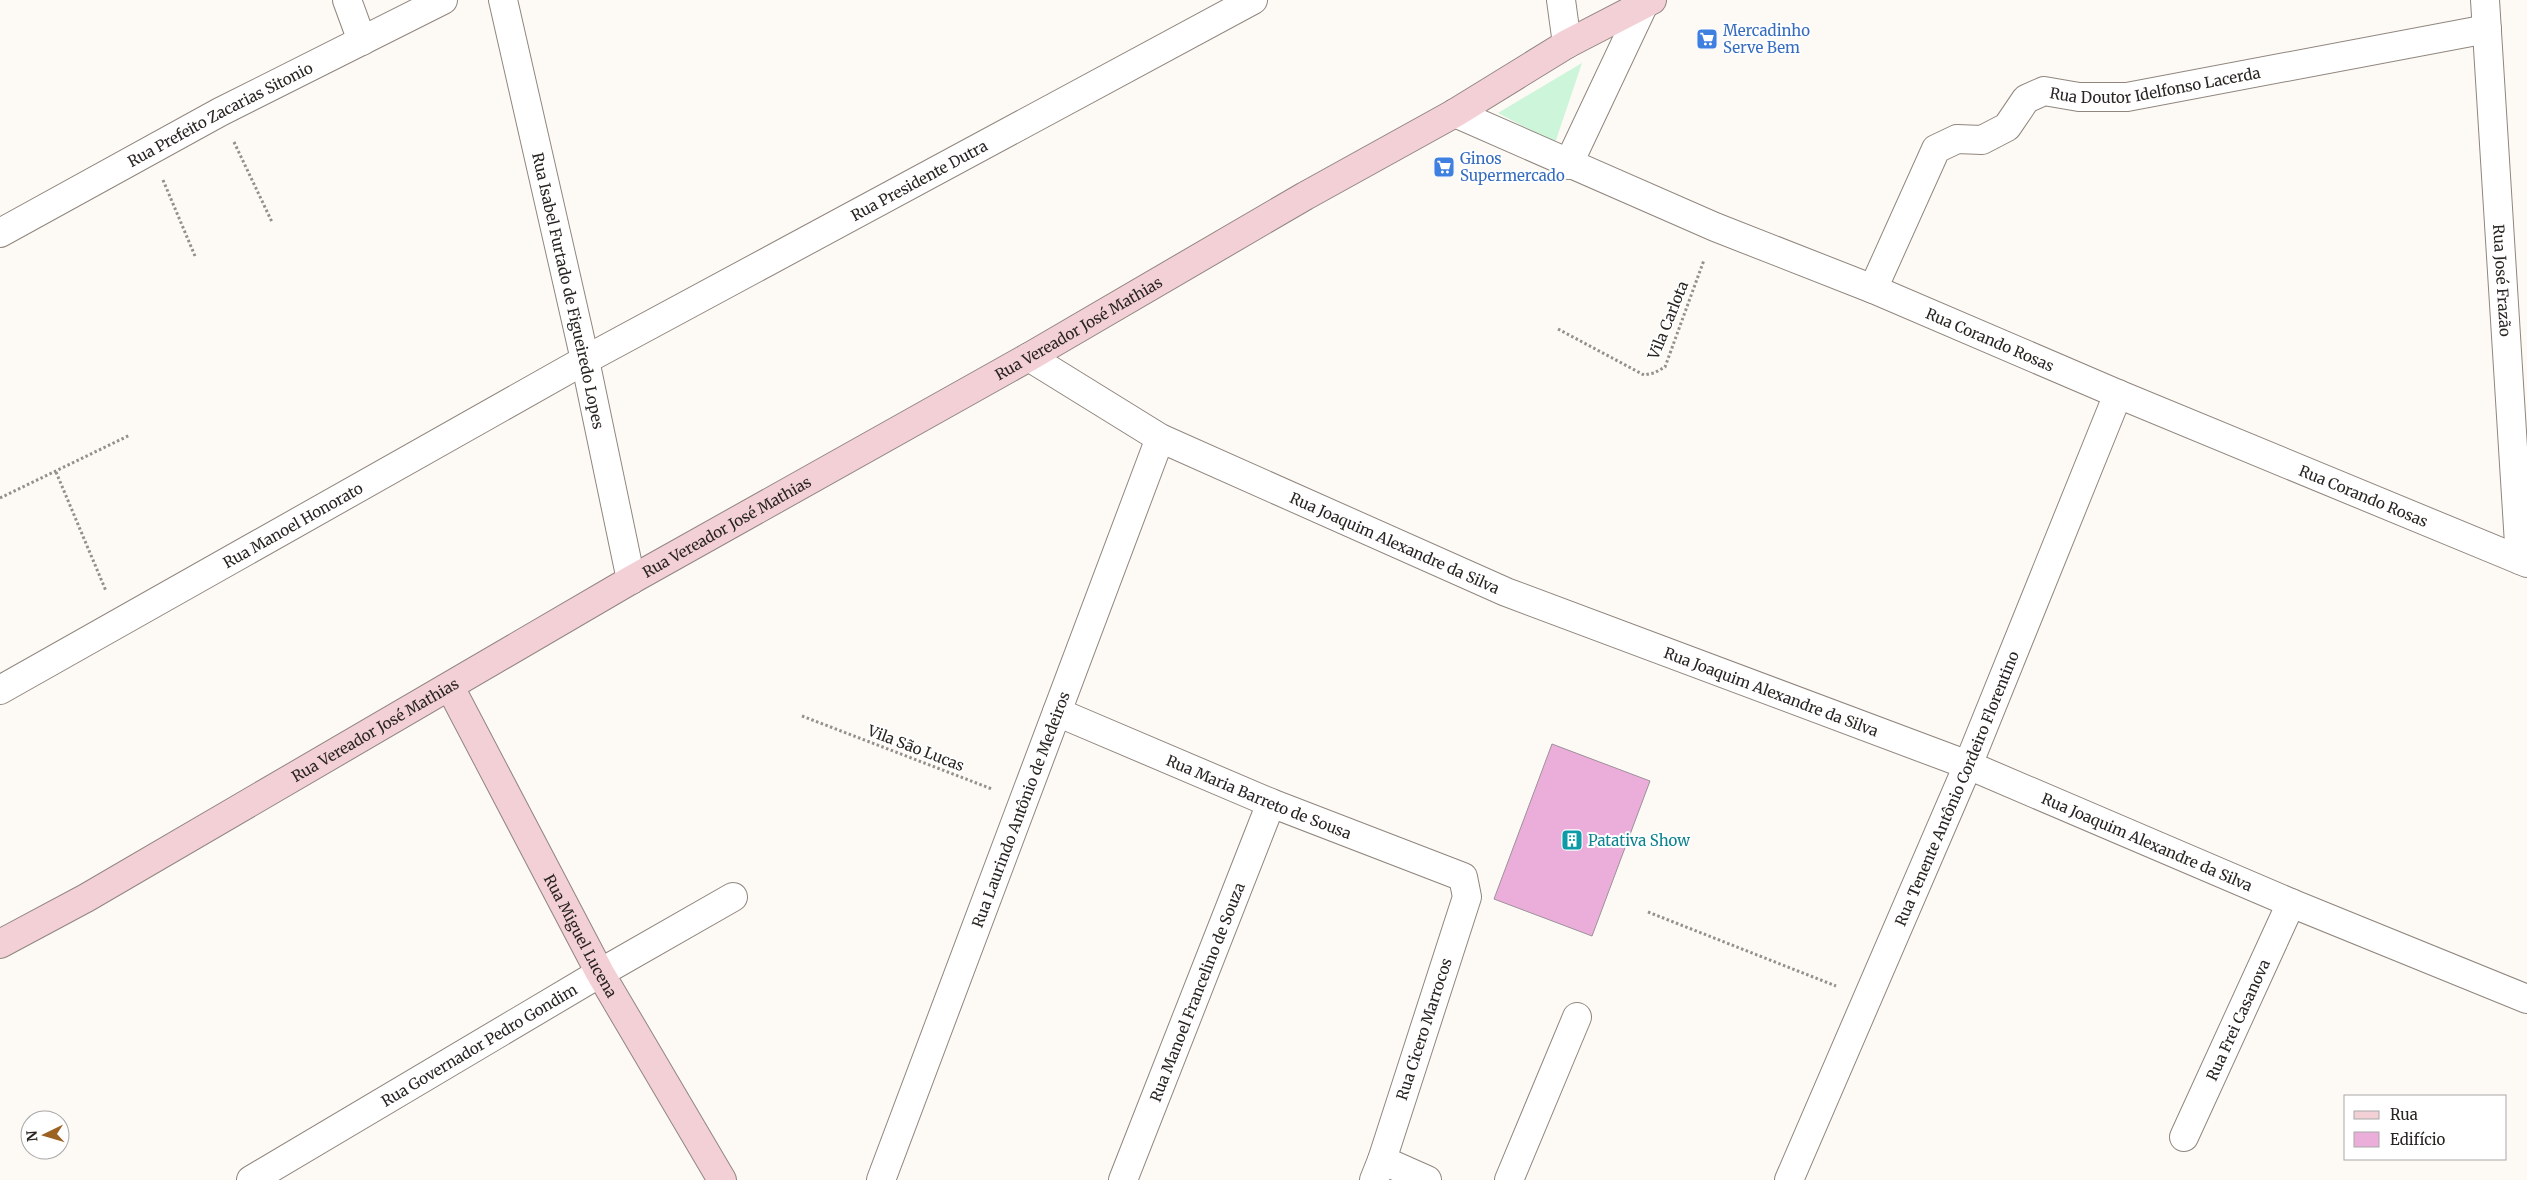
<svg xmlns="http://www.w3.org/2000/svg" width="2527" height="1180" viewBox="0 0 2527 1180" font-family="Merriweather,serif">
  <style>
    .green { fill: #ccf5da }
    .building { fill: #ebaedb; stroke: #9c9199 }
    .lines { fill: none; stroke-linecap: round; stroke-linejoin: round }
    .street-casing { stroke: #90867e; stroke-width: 30 }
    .secondary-casing { stroke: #90867e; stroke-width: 30 }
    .path { stroke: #94908c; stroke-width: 3; stroke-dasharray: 2.5 2.5; stroke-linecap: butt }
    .street { stroke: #fff; stroke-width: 28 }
    .secondary { stroke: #f3d0d6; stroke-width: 28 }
    .labels { text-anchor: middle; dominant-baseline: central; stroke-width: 4; stroke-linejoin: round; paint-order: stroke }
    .shop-label { font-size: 15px; fill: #366cbe; stroke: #fff; text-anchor: start }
    .street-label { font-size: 15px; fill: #292522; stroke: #fff }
    .culture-label { font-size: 15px; fill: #0d838f; stroke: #fff; text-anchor: start }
  </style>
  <rect width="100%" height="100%" fill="#fdf9f5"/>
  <!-- green -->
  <path class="green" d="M1582 63 1555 143 1498 113Z"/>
  <!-- building -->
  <path class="building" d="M1552 744 1650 781 1592 936 1494 899Z"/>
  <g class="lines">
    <!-- street casing -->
    <g class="street-casing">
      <g id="street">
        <path d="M347 0 362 41"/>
        <path id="s1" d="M503 0 585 360 631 580"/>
        <path d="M1561 0 1567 44"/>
        <path id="s2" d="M2485 0 2520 560"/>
        <path id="s3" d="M1455 113 1715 227 1873 289 2118 394 2527 563"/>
        <path d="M1568 165 1644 4"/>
        <path id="s4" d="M0 233 220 112 443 0"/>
        <path id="s5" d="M1873 289 1936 149 1957 139 1982 140 2007 127 2026 99 2044 91 2079 97H2127L2487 29"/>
        <path id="s6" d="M1029 357 1160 438 1506 592 1968 765 2291 903 2527 999"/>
        <path id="s7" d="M0 690 585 360 1253 0"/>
        <path id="s8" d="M1057 712 1271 803 1463 877 1467 897 1382 1160 1374 1180"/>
        <path id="s9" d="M2184 1137 2291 903"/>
        <path d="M1382 1160 1427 1180"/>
        <path id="s10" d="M251 1180 600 973 733 897"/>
        <path id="s11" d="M881 1180 1160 438"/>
        <path id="s12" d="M1123 1180 1271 803"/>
        <path d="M1509 1180 1577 1017"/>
        <path id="s13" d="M1789 1180 1968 765 2118 394"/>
      </g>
    </g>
    <!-- secondary casing -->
    <g class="secondary-casing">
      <g id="secondary">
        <path id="s14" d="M450 687 600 973 722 1180"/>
        <path id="s15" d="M0 944 86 898 631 580 1029 357 1305 196 1455 113 1567 44 1652 0"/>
      </g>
    </g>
    <!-- path -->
    <g class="path">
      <path d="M234 142 272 222"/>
      <path d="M163 180 195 256"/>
      <path d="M1558 329 1644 375 1654 373 1665 367 1704 260"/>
      <path d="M56 472 106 591"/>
      <path d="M0 498 130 435"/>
      <path d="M802 716 992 789"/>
      <path d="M1648 912 1836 986"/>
    </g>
    <!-- street -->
    <use href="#street" class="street"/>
    <!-- secondary -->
    <use href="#secondary" class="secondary"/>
  </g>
  <!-- icons -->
  <defs>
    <g id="supermarket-square" transform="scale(1.125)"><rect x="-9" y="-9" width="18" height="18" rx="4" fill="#3f7fe0" stroke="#fff"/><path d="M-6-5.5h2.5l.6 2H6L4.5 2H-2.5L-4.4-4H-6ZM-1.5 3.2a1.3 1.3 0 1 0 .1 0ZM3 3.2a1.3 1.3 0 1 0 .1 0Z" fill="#fff"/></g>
    <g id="building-square" transform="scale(1.125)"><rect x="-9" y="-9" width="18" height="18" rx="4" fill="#0f9aa8" stroke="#fff"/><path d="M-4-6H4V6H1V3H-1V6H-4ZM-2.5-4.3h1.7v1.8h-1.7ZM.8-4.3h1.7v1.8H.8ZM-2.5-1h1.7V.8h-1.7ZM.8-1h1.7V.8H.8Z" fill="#fff"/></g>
  </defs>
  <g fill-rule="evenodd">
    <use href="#supermarket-square" x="1707" y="39"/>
    <use href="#supermarket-square" x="1444" y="167"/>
    <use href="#building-square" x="1572" y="840"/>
  </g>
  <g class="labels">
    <!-- shop labels -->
    <g class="shop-label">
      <text x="1723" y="30">Mercadinho<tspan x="1723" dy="17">Serve Bem</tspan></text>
      <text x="1460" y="158">Ginos<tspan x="1460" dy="17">Supermercado</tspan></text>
    </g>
    <!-- street labels -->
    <g class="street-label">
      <text stroke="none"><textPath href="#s5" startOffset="396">Rua Doutor Idelfonso Lacerda</textPath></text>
      <text stroke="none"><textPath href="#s4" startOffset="250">Rua Prefeito Zacarias Sitonio</textPath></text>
      <text stroke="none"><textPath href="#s7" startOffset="1051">Rua Presidente Dutra</textPath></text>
      <text stroke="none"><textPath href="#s2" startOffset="281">Rua José Frazão</textPath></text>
      <text stroke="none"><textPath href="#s1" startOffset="298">Rua Isabel Furtado de Figueiredo Lopes</textPath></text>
      <text transform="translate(1668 320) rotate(-68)">Vila Carlota</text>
      <text stroke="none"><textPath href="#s15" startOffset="1242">Rua Vereador José Mathias</textPath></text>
      <text stroke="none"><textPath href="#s3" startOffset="581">Rua Corando Rosas</textPath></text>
      <text stroke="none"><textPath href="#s3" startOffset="986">Rua Corando Rosas</textPath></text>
      <text stroke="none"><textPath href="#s7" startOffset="336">Rua Manoel Honorato</textPath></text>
      <text stroke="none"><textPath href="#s15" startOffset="838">Rua Vereador José Mathias</textPath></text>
      <text stroke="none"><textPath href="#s6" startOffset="411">Rua Joaquim Alexandre da Silva</textPath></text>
      <text stroke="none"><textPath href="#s6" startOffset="816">Rua Joaquim Alexandre da Silva</textPath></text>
      <text stroke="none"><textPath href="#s15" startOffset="432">Rua Vereador José Mathias</textPath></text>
      <text transform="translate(916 748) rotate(21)">Vila São Lucas</text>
      <text stroke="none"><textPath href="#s13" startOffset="426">Rua Tenente Antônio Cordeiro Florentino</textPath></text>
      <text stroke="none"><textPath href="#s8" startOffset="219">Rua Maria Barreto de Sousa</textPath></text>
      <text stroke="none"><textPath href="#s11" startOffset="396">Rua Laurindo Antônio de Medeiros</textPath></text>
      <text stroke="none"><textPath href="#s6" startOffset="1221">Rua Joaquim Alexandre da Silva</textPath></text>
      <text stroke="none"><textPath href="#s14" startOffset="281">Rua Miguel Lucena</textPath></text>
      <text stroke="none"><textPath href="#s12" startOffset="202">Rua Manoel Francelino de Souza</textPath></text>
      <text stroke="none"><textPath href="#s9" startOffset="129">Rua Frei Casanova</textPath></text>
      <text transform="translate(1424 1029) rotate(-72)">Rua Cicero Marrocos</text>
      <text stroke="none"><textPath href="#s10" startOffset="265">Rua Governador Pedro Gondim</textPath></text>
    </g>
    <!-- culture labels -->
    <g class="culture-label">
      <text x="1588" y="840">Patativa Show</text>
    </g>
  </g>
  <!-- legend -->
  <rect x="2344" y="1095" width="162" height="65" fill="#ffffff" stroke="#a9a8a7"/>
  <rect x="2354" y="1111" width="25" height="8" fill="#f3d0d6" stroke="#a9a8a7"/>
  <text x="2390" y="1120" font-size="15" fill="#292522">Rua</text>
  <rect x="2354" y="1132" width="25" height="15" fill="#ebaedb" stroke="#a9a8a7"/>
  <text x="2390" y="1145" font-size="15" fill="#292522">Edifício</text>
  <!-- north arrow -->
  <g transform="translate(45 1135) rotate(265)"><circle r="24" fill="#ffffff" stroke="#a9a8a7"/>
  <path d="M0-4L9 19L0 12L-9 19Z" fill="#9c6222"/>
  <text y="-8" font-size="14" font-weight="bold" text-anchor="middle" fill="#292522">N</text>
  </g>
</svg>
